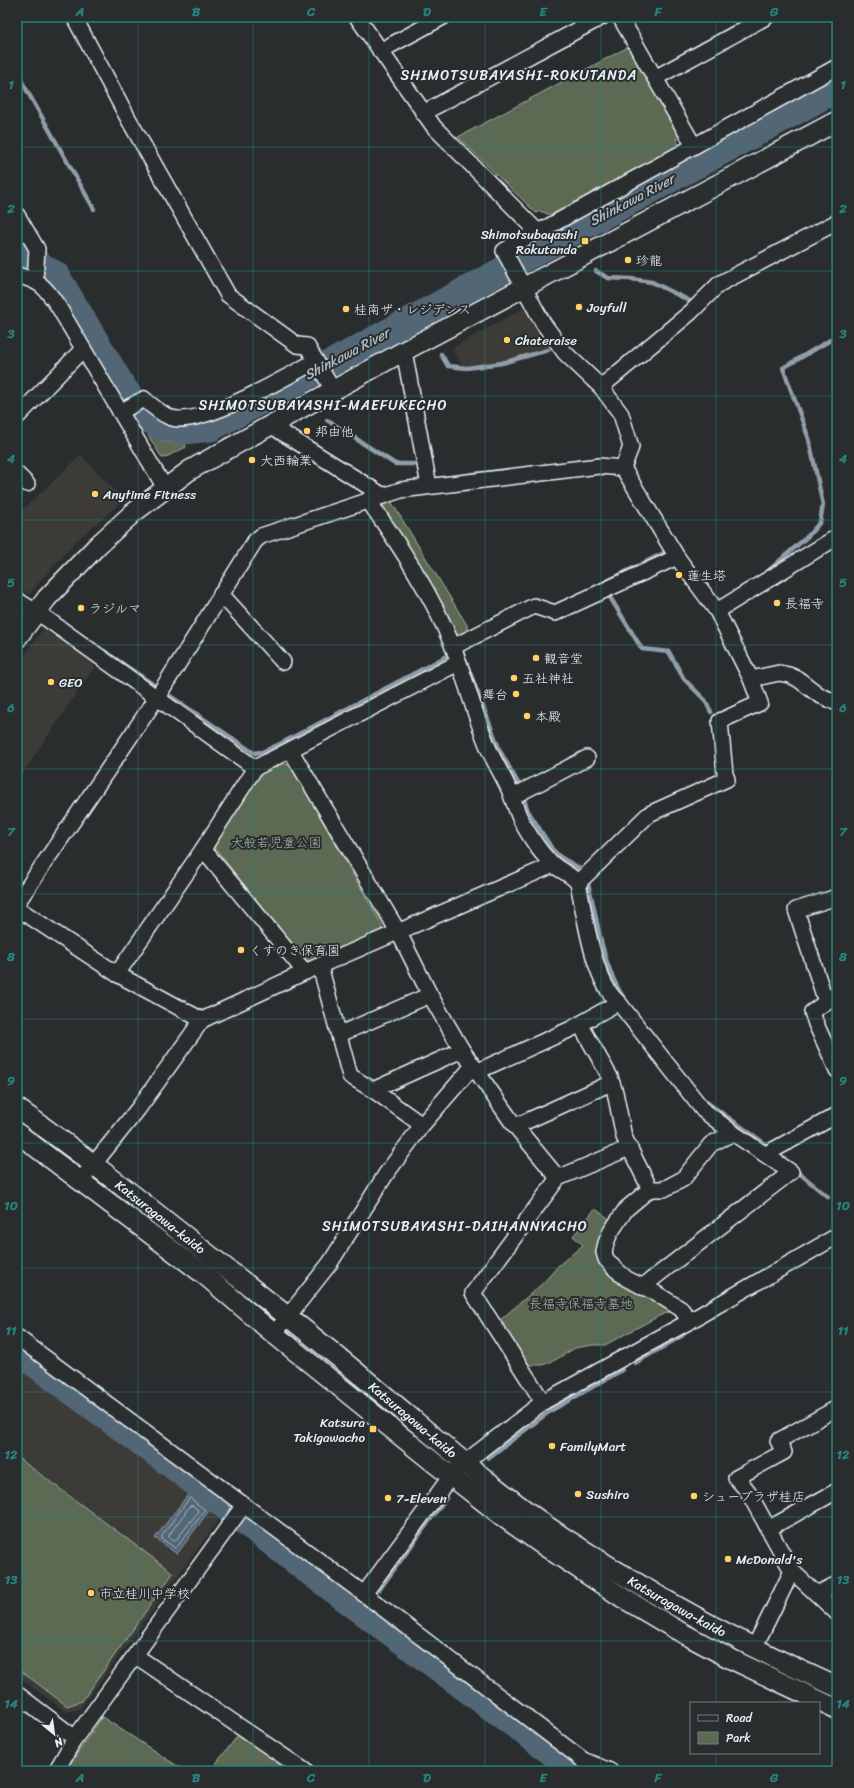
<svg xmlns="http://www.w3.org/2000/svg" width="854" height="1788" viewBox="0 0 854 1788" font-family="Sriracha,'Klee One',sans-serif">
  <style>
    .built { fill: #3d3a39 }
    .green { fill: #5b6b53; stroke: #a2aea6 }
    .water { fill: #536676; stroke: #8f9eaa }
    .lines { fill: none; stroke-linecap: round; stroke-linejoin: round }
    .shore { stroke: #acb9c4; stroke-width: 1 }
    .stream { stroke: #8f9eaa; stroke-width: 4.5 }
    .river { stroke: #536676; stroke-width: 27 }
    .minor-casing { stroke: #e8f1f8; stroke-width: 18 }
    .tertiary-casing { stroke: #e8f1f8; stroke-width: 22 }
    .minor { stroke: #2a2d2e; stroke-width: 15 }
    .tertiary { stroke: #2a2d2e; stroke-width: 19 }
    .grid { fill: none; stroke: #25827c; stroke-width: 1; stroke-opacity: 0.55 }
    .poi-dot { fill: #ffd166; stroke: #2a2d2e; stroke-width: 1.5 }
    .labels { text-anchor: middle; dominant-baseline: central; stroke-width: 4; stroke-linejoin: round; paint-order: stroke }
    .poi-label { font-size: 13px; fill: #e8f1f8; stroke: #2a2d2e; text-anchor: start }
    .park-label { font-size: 13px; fill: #a9b5ae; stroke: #2a2d2e }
    .street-label { font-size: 13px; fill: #e8f1f8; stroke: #2a2d2e }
    .neighbourhood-label { font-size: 14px; letter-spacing: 1px; fill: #e8f1f8; stroke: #2a2d2e }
    .water-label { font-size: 14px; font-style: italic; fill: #acb9c4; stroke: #2a2d2e }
    .neatline { fill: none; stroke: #25827c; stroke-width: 1.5 }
    .grid-label { font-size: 13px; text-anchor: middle; font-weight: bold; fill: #25827c }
  </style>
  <rect width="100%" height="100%" fill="#2a2d2e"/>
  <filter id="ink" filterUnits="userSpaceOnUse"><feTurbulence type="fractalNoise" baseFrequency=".025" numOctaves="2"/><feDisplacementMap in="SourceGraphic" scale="8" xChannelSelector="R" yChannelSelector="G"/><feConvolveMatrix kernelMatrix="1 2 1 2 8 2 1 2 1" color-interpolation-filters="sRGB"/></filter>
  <g filter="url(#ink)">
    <!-- built -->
    <g class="built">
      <path d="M526 307 553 345 517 358 467 366 461 364 452 348Z"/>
      <path d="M81 455 124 500 76 541 29 594 17 586V515Z"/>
      <path d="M43 629 97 663 21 776 17 774V665Z"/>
      <path d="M17 1358 226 1510 80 1709 66 1712 17 1676Z"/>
    </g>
    <!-- green -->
    <g class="green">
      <path d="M630 46 681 137 676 139 679 146 551 215 540 211 536 213 458 137Z"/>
      <path d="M150 434 163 441 185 444 186 447 164 458H162L148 435Z"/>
      <path d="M389 498 467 625V635L457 638 433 587 381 502Z"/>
      <path d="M280 762 291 766 382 925 381 933 312 960 304 961 212 844 261 773Z"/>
      <path d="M595 1209 611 1220 595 1253 611 1274 677 1309 659 1316 605 1345H593L575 1348 555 1360 543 1365H528L499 1321 543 1283 559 1265 583 1245 573 1236Z"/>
      <path d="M17 1457 173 1573 82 1701 67 1706 17 1668Z"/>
      <path d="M102 1717 185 1771H65Z"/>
      <path d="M240 1733 294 1771H210Z"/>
    </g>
    <!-- water -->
    <path class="water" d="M190 1492 211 1508 177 1554 155 1538Z"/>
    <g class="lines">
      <!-- shore -->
      <g class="shore">
        <path d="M190 1498 205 1510 177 1547 175 1548 162 1539V1536Z"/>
        <path d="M193 1506 197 1509 198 1512 176 1540H174L169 1537V1535L190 1506Z"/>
      </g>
      <!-- stream -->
      <g class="stream">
        <path d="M17 73 94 209"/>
        <path d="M596 271 608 278 631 279 652 282 692 302"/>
        <path d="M441 354 448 366 467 368 502 363 548 350"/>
        <path d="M327 420 395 464H414"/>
        <path d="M767 572 809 535 820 522 823 505 809 439 783 368 837 336"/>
        <path d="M601 584 668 551"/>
        <path d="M608 594 642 649 669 652 684 679 705 700 711 712"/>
        <path d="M104 651 254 753 262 752 280 744 453 653"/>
        <path d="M467 665 500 751 518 783 528 811 552 849 560 857 584 871C599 915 598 960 625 1000"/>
        <path d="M705 1101 767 1145"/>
        <path d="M798 1172 828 1197"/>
        <path d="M635 1363 683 1335"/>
        <path d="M488 1458 550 1411 622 1370"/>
        <path d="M379 1590 446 1498"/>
      </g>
      <!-- river -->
      <g class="river">
        <path d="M17 251 56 275 121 384 143 416 162 427 184 431 211 428 837 89"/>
        <path d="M17 1351 185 1475 303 1567 567 1764 585 1771"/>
      </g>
      <!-- minor casing -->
      <g class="minor-casing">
        <g id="minor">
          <path d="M74 17 129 120 228 295 297 345 307 346 333 390"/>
          <path d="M357 17 434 127 537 231"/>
          <path d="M620 17 694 146"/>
          <path d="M380 51 443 17"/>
          <path d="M655 78 766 17"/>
          <path d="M423 113 602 17"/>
          <path d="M17 215 37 249 35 280"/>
          <path d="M17 275C42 282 44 286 58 306L165 488"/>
          <path d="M404 351 429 486"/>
          <path d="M601 387 691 312 719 284 837 222"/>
          <path d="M120 412 144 399C151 405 160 413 169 417 198 430 287 376 316 361"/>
          <path d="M17 417 83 349"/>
          <path d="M270 425 382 495"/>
          <path d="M623 468 631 447 621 414 601 387 565 353 543 323 504 251 537 231 544 229 837 67"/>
          <path d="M17 474 27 484"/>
          <path d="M368 500C400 546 432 594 453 647 466 679 474 714 488 747 493 760 501 772 507 785 513 797 516 812 523 824 531 838 541 855 554 865 562 872 571 874 578 883 585 916 593 982 619 1003L703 1110 733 1133 791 1172 642 1287"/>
          <path d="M221 594 283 662"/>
          <path d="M17 600 47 619 255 768"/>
          <path d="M717 611 837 537"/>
          <path d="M453 647 534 606 555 613 677 557"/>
          <path d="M751 679 779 673 789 675 798 679 819 695 837 703"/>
          <path d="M291 751 399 933 430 995 462 1050 512 1122 558 1178"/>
          <path d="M512 797 587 758"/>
          <path d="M203 849 305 972"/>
          <path d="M578 883 649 814 727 779 725 774 720 721 760 703 751 679 717 611 677 557 623 468"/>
          <path d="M17 903 156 699 255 541 261 536 401 490 599 466 623 468"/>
          <path d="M17 908 117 974 202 1020 305 972 553 865"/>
          <path d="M320 966 350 1076 373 1090 422 1125"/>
          <path d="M117 974 203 849 255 768 458 663"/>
          <path d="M837 994 812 1012 816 1024 837 1070"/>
          <path d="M826 1002 796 910 837 897"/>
          <path d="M580 1024 610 1077 615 1092 624 1137 650 1189"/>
          <path d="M340 1034 430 995"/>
          <path d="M478 1071 571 1029 612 1006 615 1000"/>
          <path d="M373 1090 462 1050"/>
          <path d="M516 1126 611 1083"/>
          <path d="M766 1154 837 1115"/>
          <path d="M81 1180 138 1109 202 1020"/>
          <path d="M690 1321 681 1309 654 1292 627 1279 613 1267 606 1259 604 1252 606 1243 610 1233 626 1209 650 1189H664L683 1179 711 1144 733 1133"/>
          <path d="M274 1334 330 1263 386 1174 422 1125 473 1066"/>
          <path d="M17 1337 364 1594 583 1760 610 1771"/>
          <path d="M543 1402 473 1293 558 1178 629 1148"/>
          <path d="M837 1408 778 1441 784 1452 736 1478 747 1490 792 1571 837 1613"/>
          <path d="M768 1529 837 1491"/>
          <path d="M364 1594 451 1476 464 1463 543 1402 690 1321 837 1236"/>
          <path d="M817 1594 837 1584"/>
          <path d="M754 1648 792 1571"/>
          <path d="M136 1656 305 1771"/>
          <path d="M17 1694 75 1738"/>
          <path d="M56 1771 75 1738 244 1505"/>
        </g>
      </g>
      <!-- tertiary casing -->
      <g class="tertiary-casing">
        <g id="tertiary">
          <path d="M17 638 47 598 98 545 133 513 190 470 404 351 837 121"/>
          <path id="s1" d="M17 1108C78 1151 136 1197 194 1243 250 1287 306 1330 360 1375 428 1431 493 1490 566 1539 653 1596 743 1645 837 1687"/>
          <path d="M17 1133 206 1276 274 1334 433 1462 506 1519 537 1541 623 1598 677 1630 729 1658 837 1709"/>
        </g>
      </g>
      <!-- minor -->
      <use href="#minor" class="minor"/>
      <!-- tertiary -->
      <use href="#tertiary" class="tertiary"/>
    </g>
  </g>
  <!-- grid -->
  <path class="grid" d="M138 17V1771M253 17V1771M369 17V1771M485 17V1771M601 17V1771M716 17V1703M17 147H837M17 271H837M17 396H837M17 520H837M17 645H837M17 769H837M17 894H837M17 1019H837M17 1143H837M17 1268H837M17 1392H837M17 1517H837M17 1641H837M716 1753V1771"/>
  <!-- markers -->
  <g class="poi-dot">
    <rect x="581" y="237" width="8" height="8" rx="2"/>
    <circle cx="628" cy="260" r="4"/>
    <circle cx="579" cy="307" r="4"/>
    <circle cx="346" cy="309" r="4"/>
    <circle cx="507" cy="340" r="4"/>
    <circle cx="307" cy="431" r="4"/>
    <circle cx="252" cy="460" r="4"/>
    <circle cx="95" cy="494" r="4"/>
    <circle cx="679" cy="575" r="4"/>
    <circle cx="777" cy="603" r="4"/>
    <circle cx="81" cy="608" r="4"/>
    <circle cx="536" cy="658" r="4"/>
    <circle cx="514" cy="678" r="4"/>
    <circle cx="51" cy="682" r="4"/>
    <circle cx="516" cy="694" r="4"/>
    <circle cx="527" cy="716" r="4"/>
    <circle cx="241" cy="950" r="4"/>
    <rect x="369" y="1425" width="8" height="8" rx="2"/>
    <circle cx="552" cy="1446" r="4"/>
    <circle cx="578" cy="1494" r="4"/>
    <circle cx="694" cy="1496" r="4"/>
    <circle cx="388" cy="1498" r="4"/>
    <circle cx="728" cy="1559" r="4"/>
    <circle cx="91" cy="1593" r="4"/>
  </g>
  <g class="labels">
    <!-- poi labels -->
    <g class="poi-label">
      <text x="577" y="234" text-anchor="end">Shimotsubayashi<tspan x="577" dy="15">Rokutanda</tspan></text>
      <text x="636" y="260">珍龍</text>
      <text x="587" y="307">Joyfull</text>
      <text x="354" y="309">桂南ザ・レジデンス</text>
      <text x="515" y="340">Chateraise</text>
      <text x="315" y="431">邦由他</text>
      <text x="260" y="460">大西輪業</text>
      <text x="103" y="494">Anytime Fitness</text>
      <text x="687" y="575">蓮生塔</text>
      <text x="785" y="603">長福寺</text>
      <text x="89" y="608">ラジルマ</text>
      <text x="544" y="658">観音堂</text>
      <text x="522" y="678">五社神社</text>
      <text x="59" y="682">GEO</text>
      <text x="508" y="694" text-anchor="end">舞台</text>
      <text x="535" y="716">本殿</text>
      <text x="249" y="950">くすのき保育園</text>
      <text x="365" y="1422" text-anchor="end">Katsura<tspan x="365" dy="15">Takigawacho</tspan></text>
      <text x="560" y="1446">FamilyMart</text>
      <text x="586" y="1494">Sushiro</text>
      <text x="702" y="1496">シュープラザ桂店</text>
      <text x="396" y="1498">7-Eleven</text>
      <text x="736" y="1559">McDonald's</text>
      <text x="99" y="1593">市立桂川中学校</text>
    </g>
    <!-- park labels -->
    <g class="park-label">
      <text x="276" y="842">大般若児童公園</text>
      <text x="581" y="1303">長福寺保福寺墓地</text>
    </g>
    <!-- street labels -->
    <g class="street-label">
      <text stroke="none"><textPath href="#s1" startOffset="180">Katsuragawa-kaido</textPath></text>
      <text stroke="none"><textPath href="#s1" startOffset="504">Katsuragawa-kaido</textPath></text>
      <text stroke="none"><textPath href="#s1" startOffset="828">Katsuragawa-kaido</textPath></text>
    </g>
    <!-- neighbourhood labels -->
    <g class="neighbourhood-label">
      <text x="519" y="75">SHIMOTSUBAYASHI-ROKUTANDA</text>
      <text x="323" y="405">SHIMOTSUBAYASHI-MAEFUKECHO</text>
      <text x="455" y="1226">SHIMOTSUBAYASHI-DAIHANNYACHO</text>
    </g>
    <!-- water labels -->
    <g class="water-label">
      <text transform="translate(632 200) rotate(-28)">Shinkawa River</text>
      <text transform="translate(347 354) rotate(-28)">Shinkawa River</text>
    </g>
  </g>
  <!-- margin -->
  <rect width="854" height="1788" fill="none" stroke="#2a2d2e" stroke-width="44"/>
  <!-- legend -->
  <rect x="690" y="1702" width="130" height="52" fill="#2a2d2e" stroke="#767b7f"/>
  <rect x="698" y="1715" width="20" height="6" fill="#2a2d2e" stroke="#767b7f"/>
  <text x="726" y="1722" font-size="12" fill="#e8f1f8">Road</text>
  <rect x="698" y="1732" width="20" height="12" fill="#5b6b53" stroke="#767b7f"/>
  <text x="726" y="1742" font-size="12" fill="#e8f1f8">Park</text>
  <!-- north arrow -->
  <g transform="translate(54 1734) rotate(151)" stroke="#2a2d2e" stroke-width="3" paint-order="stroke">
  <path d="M0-3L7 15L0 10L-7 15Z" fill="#e8f1f8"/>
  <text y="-6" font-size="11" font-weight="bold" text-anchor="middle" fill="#e8f1f8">N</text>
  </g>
  <rect x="22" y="22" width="810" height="1744" class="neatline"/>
  <g class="grid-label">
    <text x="80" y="16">A</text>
    <text x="196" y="16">B</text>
    <text x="311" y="16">C</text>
    <text x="427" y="16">D</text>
    <text x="543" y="16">E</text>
    <text x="658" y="16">F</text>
    <text x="774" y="16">G</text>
    <text x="11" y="89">1</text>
    <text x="843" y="89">1</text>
    <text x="11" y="213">2</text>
    <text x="843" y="213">2</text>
    <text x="11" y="338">3</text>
    <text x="843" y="338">3</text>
    <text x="11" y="463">4</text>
    <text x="843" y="463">4</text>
    <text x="11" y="587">5</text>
    <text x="843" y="587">5</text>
    <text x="11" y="712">6</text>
    <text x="843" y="712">6</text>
    <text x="11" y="836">7</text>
    <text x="843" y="836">7</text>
    <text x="11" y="961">8</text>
    <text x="843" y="961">8</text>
    <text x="11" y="1085">9</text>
    <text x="843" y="1085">9</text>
    <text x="11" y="1210">10</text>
    <text x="843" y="1210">10</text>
    <text x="11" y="1335">11</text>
    <text x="843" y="1335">11</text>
    <text x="11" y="1459">12</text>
    <text x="843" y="1459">12</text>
    <text x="11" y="1584">13</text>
    <text x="843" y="1584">13</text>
    <text x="11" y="1708">14</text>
    <text x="843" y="1708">14</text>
    <text x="80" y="1782">A</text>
    <text x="196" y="1782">B</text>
    <text x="311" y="1782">C</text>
    <text x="427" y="1782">D</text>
    <text x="543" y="1782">E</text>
    <text x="658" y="1782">F</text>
    <text x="774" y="1782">G</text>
  </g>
</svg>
